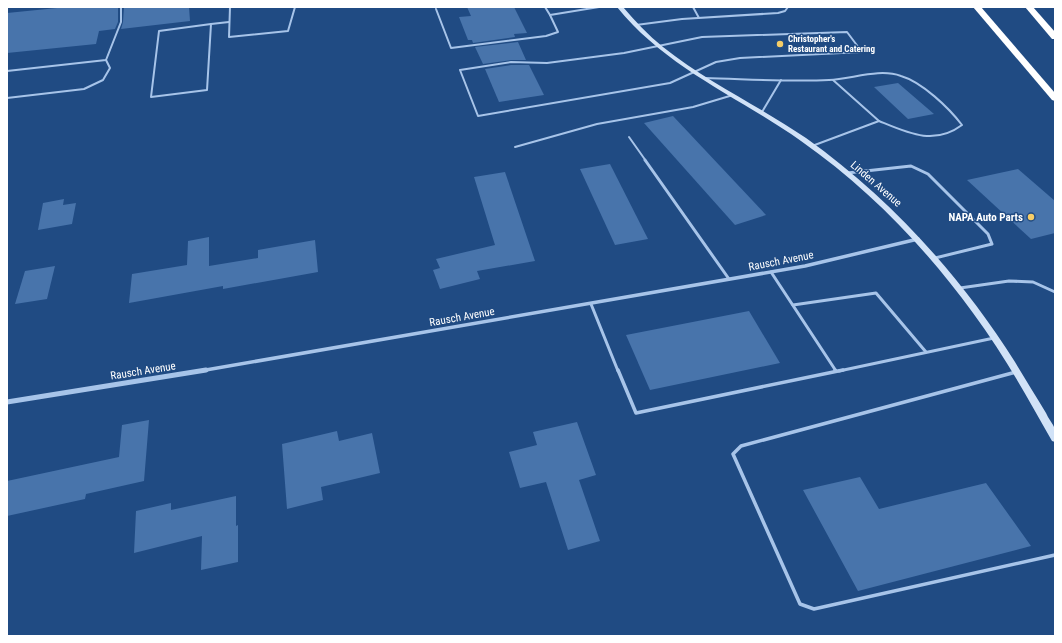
<svg xmlns="http://www.w3.org/2000/svg" width="1062" height="643" viewBox="0 0 1062 643" font-family="'Roboto Condensed',sans-serif">
  <style>
    .building { fill: #4874ab }
    .lines { fill: none; stroke-linecap: round; stroke-linejoin: round }
    .service-far2 { stroke: #a7c4e9; stroke-width: 2 }
    .service-far1 { stroke: #a7c4e9; stroke-width: 3 }
    .service { stroke: #a7c4e9; stroke-width: 3.5 }
    .minor-far1 { stroke: #a7c4e9; stroke-width: 3.5 }
    .minor { stroke: #a7c4e9; stroke-width: 5 }
    .secondary { fill: #d1e2f7; fill-rule: evenodd }
    .motorway { fill: #fff; fill-rule: evenodd }
    .poi-dot { fill: #f6cd67; stroke: #204b83; stroke-width: 1.5 }
    .labels { text-anchor: middle; dominant-baseline: central; stroke-width: 3; stroke-linejoin: round; paint-order: stroke }
    .far-poi-label { font-size: 9px; font-weight: bold; fill: #fff; stroke: #204b83; text-anchor: start }
    .street-label { font-size: 11px; fill: #fff; stroke: #204b83 }
    .poi-label { font-size: 11px; font-weight: bold; fill: #fff; stroke: #204b83; text-anchor: end }
  </style>
  <rect width="100%" height="100%" fill="#204b83"/>
  <!-- building -->
  <g class="building">
    <path d="M67 7H118V22L115 29 99 31 96 44 7 53V13Z"/>
    <path d="M124 7H189L190 21 121 29 123 22Z"/>
    <path d="M467 7H514L527 33 514 34 515 37 473 43 472 40H468L459 17 471 16Z"/>
    <path d="M518 42 526 60H511L483 64 475 47Z"/>
    <path d="M511 65H529L544 95 499 102 485 69Z"/>
    <path d="M898 83 934 114 908 119 874 87Z"/>
    <path d="M673 116 766 215 735 225 644 123Z"/>
    <path d="M610 164 648 239 615 245 580 169Z"/>
    <path d="M1018 169 1055 201V233L1031 239 967 180Z"/>
    <path d="M505 172 535 261 477 271 480 279 440 289 433 270 440 268 436 259 495 245 474 177Z"/>
    <path d="M64 199 63 205 76 203 72 224 38 230 43 203Z"/>
    <path d="M209 237V266L258 258V250L315 240 318 272 223 289V286L129 303 132 274 187 265 188 241Z"/>
    <path d="M55 266 47 299 15 304 25 271Z"/>
    <path d="M749 311 780 363 650 390 626 335Z"/>
    <path d="M149 420 144 481 86 494 85 499 7 516V481L119 457 122 425Z"/>
    <path d="M577 422 596 475 579 480 600 541 568 550 546 482 520 488 509 452 537 445 533 432Z"/>
    <path d="M337 431 339 441 372 433 380 473 321 487 323 500 287 509 282 444Z"/>
    <path d="M860 477 879 509 986 483 1031 546 858 591 803 490Z"/>
    <path d="M236 496V526L238 525V562L201 570 202 536 134 553 136 511 171 503V510Z"/>
  </g>
  <g class="lines">
    <!-- service-far2 -->
    <g class="service-far2">
      <path d="M230 7 229 37 288 31 295 7"/>
      <path d="M545 7 550 15"/>
      <path d="M693 7 699 18"/>
      <path d="M436 9 451 48 546 36 558 32 550 15 599 7"/>
      <path d="M211 24 207 90 151 97 159 31Z"/>
      <path d="M211 24 229 22"/>
      <path d="M636 25 682 19 778 13 785 11 788 7"/>
      <path d="M847 32 862 52 740 58 716 62 670 83 478 116 460 70 511 62 547 63 624 53 702 37Z"/>
      <path d="M7 71 106 60 121 22V7"/>
      <path d="M705 78C746 79 788 82 829 80 852 79 879 68 901 76 922 82 949 108 962 125 934 146 908 133 879 121L812 146"/>
      <path d="M833 80 879 121"/>
      <path d="M7 98 84 89 103 80 110 68 106 60"/>
      <path d="M762 112 781 80"/>
      <path d="M629 137 646 161"/>
      <path d="M515 147 597 124 693 107 733 95"/>
    </g>
    <!-- service-far1 -->
    <g class="service-far1">
      <path d="M645 160 729 279"/>
      <path d="M847 173 911 166 928 174 988 234 992 244 935 258"/>
      <path d="M771 272 836 371"/>
      <path d="M960 288 1009 281 1033 282 1055 292"/>
      <path d="M591 304 618 371"/>
      <path d="M793 305 876 293 926 352"/>
      <path d="M839 371 994 338"/>
    </g>
    <!-- service -->
    <g class="service">
      <path d="M618 370 636 413 843 370"/>
      <path d="M835 370 836 371"/>
      <path d="M1016 372 741 446 733 454 800 604 814 609 1055 555"/>
    </g>
    <!-- minor-far1 -->
    <path class="minor-far1" d="M200 371 805 266 918 239"/>
    <!-- minor -->
    <path class="minor" d="M7 402 206 370"/>
    <!-- secondary -->
    <path class="secondary" d="M617 7H623C635 21 648 35 663 47 707 82 759 106 806 138 890 198 960 275 1015 362 1025 379 1036 396 1046 413 1048 418 1053 424 1055 429 1056 433 1055 438 1055 442L1052 441C1027 397 1003 353 973 313 925 247 868 188 801 141 739 97 666 68 617 7Z"/>
    <!-- motorway -->
    <g class="motorway">
      <path d="M973 7H981L1055 93V101L1052 100Z"/>
      <path d="M1025 7H1033L1055 32V39H1052Z"/>
    </g>
  </g>
  <!-- markers -->
  <g class="poi-dot">
    <circle cx="780" cy="44" r="4"/>
    <circle cx="1031" cy="217" r="4"/>
  </g>
  <g class="labels">
    <!-- far-poi labels -->
    <g class="far-poi-label">
      <text x="788" y="39">Christopher's<tspan x="788" dy="10">Restaurant and Catering</tspan></text>
    </g>
    <!-- street labels -->
    <g class="street-label">
      <text transform="translate(876 184) rotate(41)">Linden Avenue</text>
      <text transform="translate(781 261) rotate(-11)">Rausch Avenue</text>
      <text transform="translate(462 317) rotate(-10)">Rausch Avenue</text>
      <text transform="translate(143 371) rotate(-9)">Rausch Avenue</text>
    </g>
    <!-- poi labels -->
    <g class="poi-label">
      <text x="1023" y="217">NAPA Auto Parts</text>
    </g>
  </g>
  <!-- border -->
  <rect width="1062" height="643" fill="none" stroke="#ffffff" stroke-width="16"/>
</svg>
